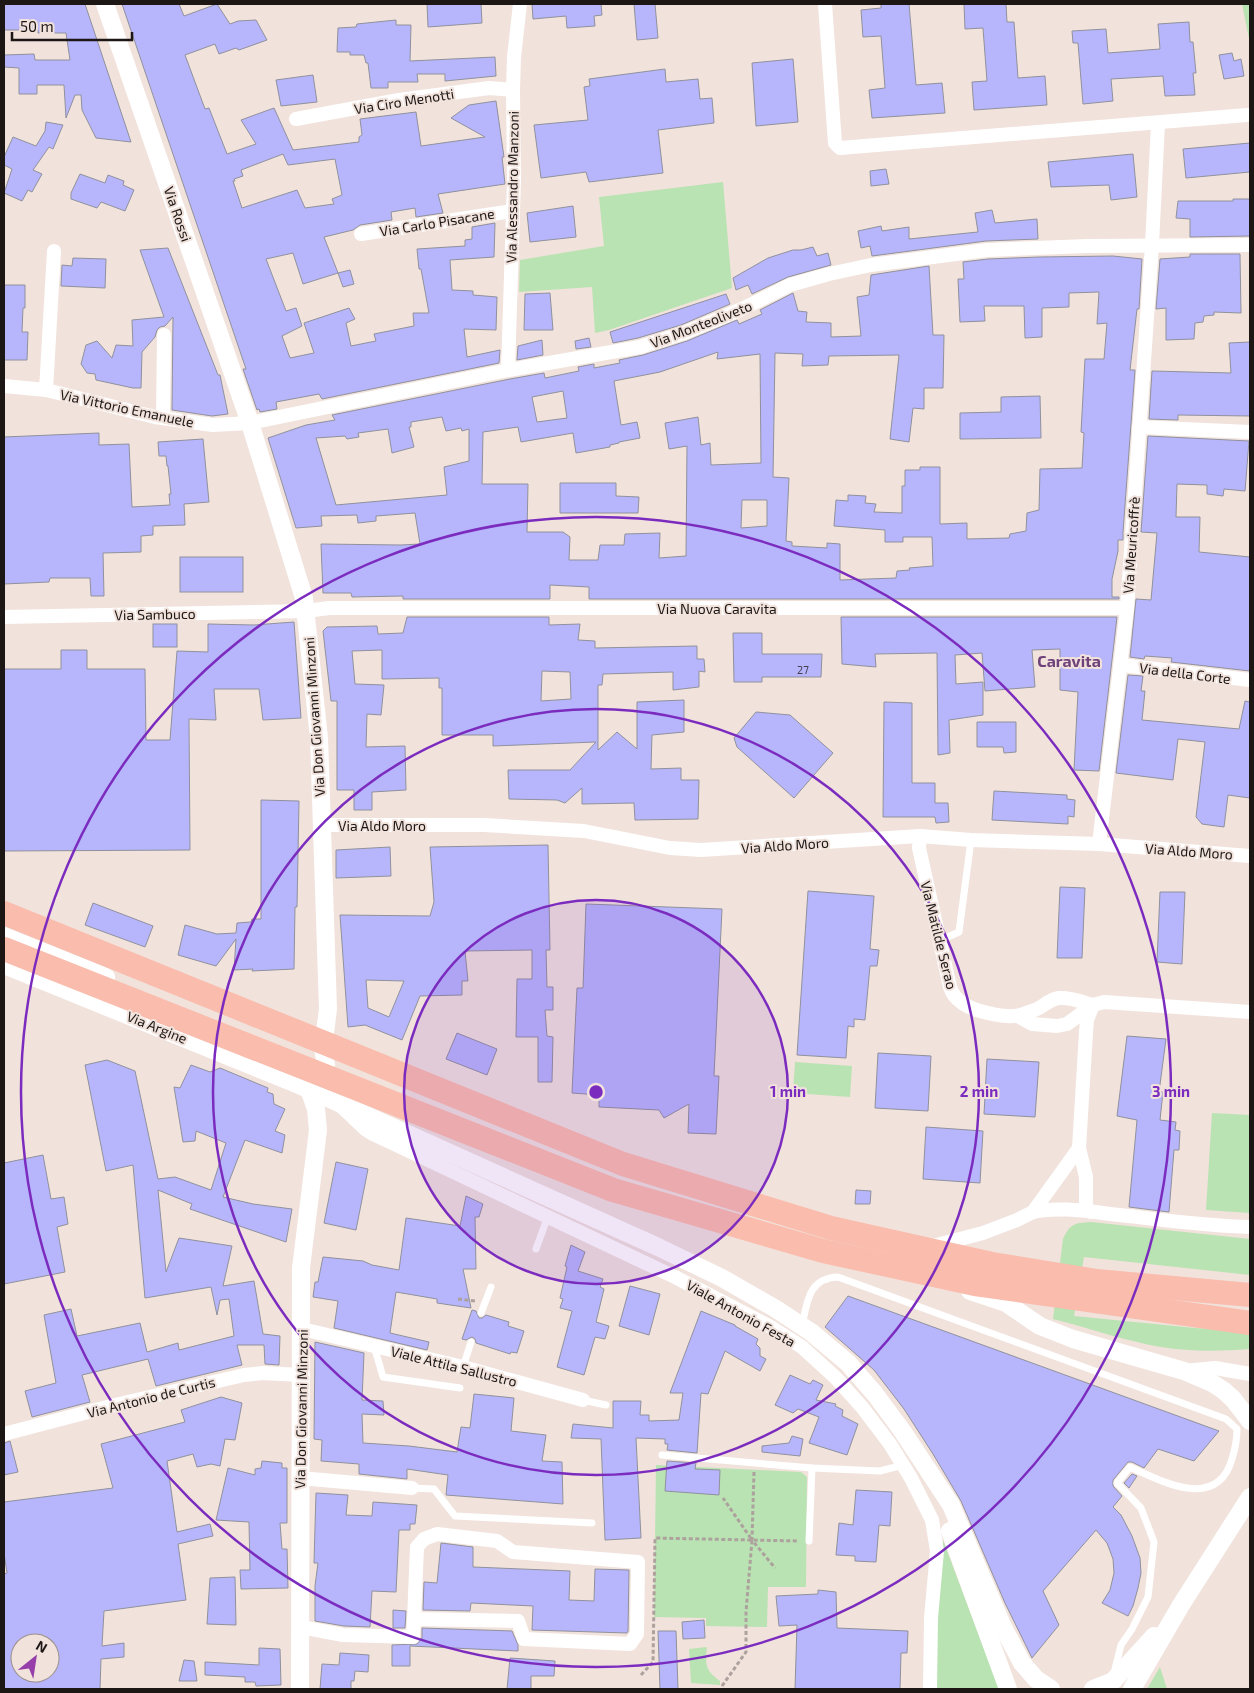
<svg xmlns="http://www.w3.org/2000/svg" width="1254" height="1693" viewBox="0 0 1254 1693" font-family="'Exo 2',sans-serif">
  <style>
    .green { fill: #b9e3b2 }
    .building { fill: #b7b6fc; stroke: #90919d; fill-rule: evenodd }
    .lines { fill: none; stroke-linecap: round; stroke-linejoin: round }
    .path { stroke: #ada19d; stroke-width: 3; stroke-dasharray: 4 2.5; stroke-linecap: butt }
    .service { stroke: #fff; stroke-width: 7 }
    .minor { stroke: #fff; stroke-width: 14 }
    .tertiary { stroke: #fff; stroke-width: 18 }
    .trunk { stroke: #fabcac; stroke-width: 24 }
    .ring { fill: none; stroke: #7b2cbf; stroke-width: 2.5 }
    .labels { text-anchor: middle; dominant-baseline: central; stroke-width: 4; stroke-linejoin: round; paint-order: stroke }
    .number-label { font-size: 11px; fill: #433f4f }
    .street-label { font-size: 14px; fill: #1c1715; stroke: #f1e2dc }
    .quarter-label { font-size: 16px; font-weight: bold; fill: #6f437a; stroke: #f1e2dc }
    .centre { fill: #7b2cbf; stroke: #f1e2dc; stroke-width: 2.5 }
    .ring-label { font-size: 15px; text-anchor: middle; font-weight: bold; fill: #7b2cbf; stroke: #f1e2dc; stroke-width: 4; stroke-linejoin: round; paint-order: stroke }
  </style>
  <rect width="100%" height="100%" fill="#f1e2dc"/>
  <!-- green -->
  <g class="green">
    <path d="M1242 4H1250V44Z"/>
    <path d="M723 182 732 288 609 330 595 333 592 287 519 292 520 260 604 246 599 197Z"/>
    <path d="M795 1062 852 1066 850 1097 793 1093Z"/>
    <path d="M1212 1113 1250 1115V1213L1206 1210Z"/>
    <path d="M1091 1222 1250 1239V1275L1084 1257 1074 1316 1195 1328 1250 1331V1349C1221 1351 1191 1352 1161 1347 1125 1341 1089 1328 1053 1319L1063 1239C1070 1224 1074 1223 1091 1222Z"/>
    <path d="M656 1465 801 1472 807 1477 806 1587H768L767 1627 706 1626V1618L654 1617Z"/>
    <path d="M943 1540 999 1689H934L937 1619 942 1570Z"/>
    <path d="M707 1647C705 1664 705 1670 720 1681V1685L691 1683 689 1649Z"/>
    <path d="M1160 1667 1167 1689H1147Z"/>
  </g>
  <!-- building -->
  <g class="building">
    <path d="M4 4H85L131 142 96 138 82 110 81 95H75L66 118 64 85H37V94H19V68L4 67V55L34 54 35 60H70L66 33H38V30H4Z"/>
    <path d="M122 4H179L184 16 217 4 230 24 238 21 256 20 267 40 239 50 236 48 219 54 215 44 185 55 205 109 209 108 227 154 256 144 241 120 274 108 293 150 359 142V137L362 135 360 119 416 112 421 146 485 137 451 118 469 105 496 101 504 157H502L505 184 438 194 443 213 416 217 415 208 391 212 392 220 360 225 353 230 324 237 338 273 303 284 293 253 266 259 286 311 296 308 302 326 282 336 290 358 314 353 304 323 349 308 355 319 346 323 351 346 376 341 374 334 414 326 413 313H429L421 269H419L417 249 465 246V240L472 239V227L495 223 494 257 450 260 452 290 473 291V295L497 297 496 330 464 329 467 357 500 350 499 363 322 399 319 394 276 402 277 409 260 412 259 409 257 410 243 369H246ZM283 154 288 165 335 159 342 195 332 199 334 204 305 208 297 190 242 208 233 181H235L234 179 243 176 241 170Z"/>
    <path d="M427 4H481L482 23 428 27Z"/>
    <path d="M532 4H601L602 15 594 16 595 26 567 28 566 16 533 19Z"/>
    <path d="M634 4H655L658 38 637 40Z"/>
    <path d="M881 4H909L916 85 942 83 945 113 872 118 869 90 885 88 881 36 863 37 861 10 881 8Z"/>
    <path d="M964 4H1006L1007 22H1014L1018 78 1045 76 1047 105 974 110 972 82 987 81 983 28 965 29Z"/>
    <path d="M396 20V25H411L410 61 495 57 496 76 445 81V74H417L418 82H388V88H371L368 63H366L364 55H350V52H337L338 28 356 27 357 24Z"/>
    <path d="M1189 22 1190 42H1193L1196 73H1193L1195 95 1165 96 1163 76 1111 79 1113 101 1083 104 1078 43H1073L1072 31 1106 29 1108 53 1160 49 1158 24Z"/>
    <path d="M1232 53 1234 61 1241 59 1244 76 1224 79 1219 55Z"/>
    <path d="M793 59 798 122 756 126 752 63Z"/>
    <path d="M665 69 666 82 698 79 700 99 712 98 714 123 658 130 663 173 589 182 586 172 541 178 534 125 588 120 584 87 590 86 589 79Z"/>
    <path d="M313 75 317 102 281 106 276 80Z"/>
    <path d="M46 122 63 125 53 149 49 147 33 170 42 174 32 192 28 190 22 201 4 193 12 169 4 165V157L13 137 36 146 45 131Z"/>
    <path d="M1250 143V172L1186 178 1183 149Z"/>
    <path d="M1133 154 1137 197 1111 200 1109 185 1051 187 1048 162Z"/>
    <path d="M886 169 889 184 871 186 870 171Z"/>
    <path d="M80 174 105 183 108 175 124 181 123 185 134 190 125 211 101 202 97 208 71 199V193Z"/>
    <path d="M1233 199H1250V236L1190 237V219L1176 218 1178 201H1233Z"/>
    <path d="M573 206 576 237 530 242 527 213Z"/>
    <path d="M992 210 995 223 1037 219 1038 239 986 241 872 256 870 246 861 248 858 231 881 226 882 231 909 227V239L978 232 975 213Z"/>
    <path d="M813 247 817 256 828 253 831 265 788 277 752 294 748 285 736 290 733 278 768 258 793 250H801Z"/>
    <path d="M168 248 218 375H220L228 414 212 416 172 410 173 317 165 326 160 327 157 330 155 337 142 352 141 388H133L96 380 95 374 87 373 81 364 86 345 97 341 112 358 116 345 133 346 132 320 164 317 140 250Z"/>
    <path d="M1190 254H1240L1241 313 1214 312V315L1204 316 1203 322 1195 323 1194 339 1166 340V308L1156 309 1160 259 1190 257Z"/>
    <path d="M1113 256 1142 259 1139 309H1137L1130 370H1135L1123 532V540H1118V551L1112 579V597H1119V599H589V587L550 585V599H403V596L352 597 351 593H323L321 544 401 545 420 544 415 513 376 516V521L358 523 357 515 321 516 322 526 296 528 268 438 306 425 335 420 332 415 510 379 544 373 545 378 579 371 578 367 594 364V368L620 363 619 360 643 355 687 341 737 320 739 324 762 314 760 310 793 293 798 311 807 312 806 322 831 323V337L861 336 857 297 869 295 871 275 929 266 933 335H944L943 388H924V409L913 408 909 442 890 439 899 355 829 356 828 365 802 366 803 354 775 353 773 477 789 478 786 541 792 542V546L827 548V543L840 544V580L896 578 897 571 910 570 909 568 933 566 932 537H903V542H885V530L834 526 836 500 848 501V495L866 496 865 503 876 504 874 512 902 513V486H905V470H920V467H940V524L967 523V539L1009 538 1010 534 1026 531 1027 513 1039 510 1040 469 1082 468 1084 433 1081 432 1085 359H1104L1107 323 1097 324 1099 292 1069 293V307L1042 308V337L1025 338 1024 306H984L985 321 960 322 958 279H964L963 262 988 259 1039 257ZM718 352 717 359 760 354 761 463 711 465 710 443 701 445 698 417 665 423 669 449 687 446 686 556 659 558 660 533 625 534 624 545H600L598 560H569L570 537 563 532H527L528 484H482L483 432 518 427 521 442 573 433 576 453 610 447V445L619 443V442L640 438 637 422 621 425 614 381 660 372ZM563 391 567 418 537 422 532 397ZM442 417 446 431 461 428 462 431 469 429V461L444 467 447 495 336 505 316 438 345 436 347 439 359 437 358 433 388 429 392 453 414 447 409 427H411V422ZM742 500H767V526L741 528Z"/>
    <path d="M73 258 106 259 105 288 61 286 62 265 72 266Z"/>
    <path d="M350 270 354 284 343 287 338 273Z"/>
    <path d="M4 285H25V308H23L22 332H28L27 360H4Z"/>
    <path d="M550 293 553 330H524L525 294Z"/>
    <path d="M726 294 730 304 681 325 638 338 613 343 610 332Z"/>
    <path d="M589 338 591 347 576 349 575 341Z"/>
    <path d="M542 340 543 355 517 360 518 346Z"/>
    <path d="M1250 342V416L1178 415V420L1149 419 1152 371 1231 373 1229 343Z"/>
    <path d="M1040 396 1041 438 960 439V413L1001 412V397Z"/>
    <path d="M99 433V445L129 444 132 507 170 505 169 494H171L168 466H167L166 456H159L158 442 203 439 209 502 184 504 185 525 153 526V535L141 536V552L103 553 104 596H91L90 578H50L49 582 4 584V437Z"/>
    <path d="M1148 436 1249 441 1245 491 1224 489 1223 496 1207 494V485L1177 484 1176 517H1200L1199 552 1250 557V671L1171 662 1172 658 1145 656 1144 659 1130 657 1136 599 1151 600 1157 533 1141 532Z"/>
    <path d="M560 483H616V496L639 497 638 513H560Z"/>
    <rect x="180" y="557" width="63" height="35"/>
    <path d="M407 617H549V625L580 624 578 640 595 641V648L697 646V659H704L705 672 699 671V687L673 690V672L603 674 602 685H598V750L617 732 637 749V702L684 700V732L652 735 651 769 681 768V780H699L698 819 635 820 634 803 582 804V788L565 803 557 800 509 799 508 770H570L596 742 493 746V735H442V688H439V678L382 679V650L352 651 355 684 384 685 381 715 367 714 366 747 405 746 406 790 372 792V810H354V790H337V701H331L323 631 327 627 377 626 378 634 403 633ZM542 671 570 672 571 699 541 701Z"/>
    <path d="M841 617H1117L1099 771 1074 770 1078 692 1060 690V649L1032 650 1035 687 985 691 982 653 955 655 956 684 983 682V715L949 720 950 753 938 755 937 653 875 654 876 667 842 664Z"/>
    <path d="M294 622 301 718 263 720 259 689H214L216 720 189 719 190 850 4 851V669H61V650H87V669H145L146 740H170L177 651 208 652V624L254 625Z"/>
    <rect x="153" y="624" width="24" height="23"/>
    <path d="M733 633H762V654H822L821 677H762V682H734Z"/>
    <path d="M1128 675 1143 676 1141 691H1145L1142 720 1239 729 1245 701 1250 702V798L1228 795 1224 827 1202 824 1196 817 1205 742 1178 739 1173 780 1116 773Z"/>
    <path d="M884 702 912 703V783H935V803H948L949 822 936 823 935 817H883Z"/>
    <path d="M756 712 790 715 833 753 794 798 737 747 734 738Z"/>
    <path d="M977 722H1016V752L1004 753 1003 747H977Z"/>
    <path d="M994 791 1067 795V799L1075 800 1074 817 1068 816V824L992 820Z"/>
    <path d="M261 800 299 801 297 907H295L294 969 252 971 253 969 234 970 236 939 216 966 178 955 185 925 217 934 236 933 237 923 251 922 252 919H261Z"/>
    <path d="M548 845 550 950H546L547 987H553V1010H545L547 1036 553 1037 552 1082H538V1037H516L517 979H532V950L465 951 468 981H462V995L420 996 402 1040 365 1025 348 1027 340 915 430 916 434 902 430 847ZM366 980 404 981 389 1017 368 1008Z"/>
    <path d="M390 847 391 876 336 878V850Z"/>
    <path d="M1060 887 1085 888 1082 958H1057Z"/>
    <path d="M808 891 874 896 870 949 879 950 877 966H870L865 1020 854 1019V1027L848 1026 846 1058 797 1055Z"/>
    <path d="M1160 892H1185L1182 964 1157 962Z"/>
    <path d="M93 903 153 926 145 947 85 925Z"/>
    <path d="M586 904 722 909 714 1076H719L716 1134 688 1133 689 1104 664 1118 659 1110 599 1107V1095L572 1093 577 988H583Z"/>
    <path d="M457 1033 497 1049 487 1075 446 1059Z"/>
    <path d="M1127 1036 1166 1039 1159 1092H1163L1160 1120 1176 1122 1175 1130 1180 1131 1179 1150H1174L1169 1212 1129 1207 1137 1120 1117 1116Z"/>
    <path d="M878 1053 931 1056 928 1111 875 1108Z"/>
    <path d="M987 1059 1039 1062 1035 1117 984 1114Z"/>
    <path d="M107 1060 135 1071 158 1179 175 1177 211 1190 226 1143 196 1131 195 1141 183 1142 174 1087 180 1088 191 1065 210 1072 220 1068 268 1088 267 1092 273 1094 274 1104 285 1109 275 1131 285 1135 282 1153 245 1140 223 1197 253 1204 292 1209 286 1242 190 1209 192 1204 158 1190 166 1272 179 1238 232 1246 223 1286 254 1281 263 1334 280 1336 279 1365 265 1364 264 1345H237L242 1365 156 1386 148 1359 82 1375 90 1402 32 1417 25 1391 56 1383 44 1315 71 1309 77 1336 140 1323 147 1352 178 1343 179 1350 234 1336 229 1299 220 1300 217 1315 211 1287 145 1298 133 1165 106 1171 85 1065Z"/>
    <path d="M926 1127 983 1131 980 1183 923 1179Z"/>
    <path d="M43 1155 51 1199 64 1197 68 1224 57 1227 65 1272 4 1284V1163Z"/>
    <path d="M336 1162 368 1169 356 1230 324 1223Z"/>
    <path d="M856 1190 871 1191 870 1204H855Z"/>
    <path d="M466 1196 483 1204 479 1217H475L476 1269H463L471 1308 437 1303V1299L396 1292 390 1333 429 1342 427 1350 334 1328 338 1301 313 1297 315 1282H318L323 1257 363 1261 372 1265 399 1270 406 1218 460 1226Z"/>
    <path d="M571 1245 585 1252 578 1271 603 1279 600 1287 604 1289 596 1322 609 1326 605 1339 595 1337 584 1375 557 1367 572 1311 560 1308 563 1299 560 1298 567 1267 565 1266Z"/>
    <path d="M630 1286 660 1294 649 1335 619 1326Z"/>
    <path d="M848 1296 1219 1431 1194 1461 1158 1449 1144 1468 1132 1462H1128L1113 1480V1486L1122 1496 1113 1507 1121 1515 1132 1536 1140 1558 1141 1573 1138 1588 1133 1606 1128 1616 1102 1603 1110 1590 1114 1573 1113 1559 1107 1543 1096 1530 1043 1591 1059 1625 1032 1658 1005 1603 961 1501 933 1454 904 1409 874 1370 825 1327Z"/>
    <path d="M472 1310 476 1311 479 1318H482L486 1315 509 1322 508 1326 524 1331 517 1353 511 1352 510 1354 476 1343 475 1339 472 1337 466 1340 462 1339Z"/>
    <path d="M701 1311 735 1325V1326L758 1339 756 1344 760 1348V1356L766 1359 760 1371 725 1351 708 1394 701 1393 697 1453 667 1450 668 1444H665V1439L636 1438 641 1538 605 1540 601 1439 571 1438 573 1424 613 1428V1401H641L640 1415H649V1421L679 1420 683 1393H670Z"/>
    <path d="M315 1342 364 1353 362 1400 383 1401 384 1415 362 1414 363 1443 409 1446 457 1452 461 1427 470 1428 474 1394 514 1398 511 1431 546 1435 542 1461 562 1462 563 1504 446 1495 448 1475 407 1469V1479L359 1474V1464L321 1461 322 1440 314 1439Z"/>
    <path d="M790 1375 810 1384 813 1380 823 1385 816 1400 836 1404 835 1406 843 1410 842 1416 858 1424 847 1455 809 1443 819 1417 798 1409 793 1413 775 1405Z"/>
    <path d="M221 1397 242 1403 235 1440 225 1439 220 1466 211 1464 197 1467 193 1454 167 1461 177 1532 210 1524 213 1536 178 1544 186 1600 104 1611 102 1646 124 1643V1657L101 1659 100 1689H4V1574L7 1573 4 1553V1502L113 1488 101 1444 185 1422 181 1410ZM20 1643H50V1673H20Z"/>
    <path d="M792 1436 803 1439 800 1456 762 1452V1446L789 1443Z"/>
    <path d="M10 1441 18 1472 4 1475V1443Z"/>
    <path d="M262 1461 282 1463V1468H287V1523H280L282 1549H287L288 1588 241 1589 240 1570H250L249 1522 216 1520 228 1468 255 1475V1469L261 1468Z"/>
    <path d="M667 1461 696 1463 695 1469 720 1470 719 1495 665 1491Z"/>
    <path d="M1132 1474 1137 1476 1129 1488 1124 1483Z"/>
    <path d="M856 1490 892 1492 890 1526 879 1525 876 1562 855 1561V1556L836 1555 839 1523 853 1525Z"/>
    <path d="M316 1493 348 1495 346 1515 372 1516 373 1502 417 1505 415 1524H410V1530H399L396 1592 372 1591 370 1627 344 1626 315 1621V1586L318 1563H314Z"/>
    <path d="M441 1543 473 1547V1567L570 1571 569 1600 594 1601 595 1569 629 1570 628 1631 627 1633 532 1630 533 1606 471 1603 470 1611 423 1610 424 1582 437 1583Z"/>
    <path d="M235 1577 236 1625 207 1624 210 1578Z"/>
    <path d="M818 1590 836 1592 837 1628 908 1631 907 1653H901L900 1689H795L797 1625 779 1626 776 1596 818 1594Z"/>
    <path d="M393 1610 406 1611 405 1628H393Z"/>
    <path d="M704 1620 705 1638 683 1639 682 1622Z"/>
    <path d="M422 1628 512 1631 518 1645V1651L410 1646V1666H392V1645L417 1644 422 1638Z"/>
    <path d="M658 1631H676L678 1689H660Z"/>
    <path d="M259 1648 280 1649 281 1685 256 1686 255 1682H245V1677L205 1675V1662L259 1665Z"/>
    <path d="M340 1653 369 1655 368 1672 355 1671 354 1681H351V1689H320L322 1664 339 1665Z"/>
    <path d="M510 1658 555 1661 554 1676H531V1689H507Z"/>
    <path d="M184 1660 194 1661 197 1681H179Z"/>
  </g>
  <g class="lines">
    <!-- path -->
    <g class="path">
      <path d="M458 1299 475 1301"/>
      <path d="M754 1472 752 1540 775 1568"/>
      <path d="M641 1675 653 1662 655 1538 799 1541"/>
      <path d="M722 1686 746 1652V1612L752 1540 723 1498"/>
    </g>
    <!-- service -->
    <g class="service">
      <path d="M939 941 959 932 971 840"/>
      <path d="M536 1249 548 1216"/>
      <path d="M481 1313 491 1287"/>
      <path d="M802 1326C807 1303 808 1278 838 1277L1226 1419 1237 1429C1237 1440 1235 1449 1232 1459 1217 1511 1163 1482 1130 1467L1117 1483 1141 1508 1154 1542 1148 1597 1132 1629 1121 1645 1114 1673"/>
      <path d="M374 1346 383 1377 460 1388"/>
      <path d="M463 1367 471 1342"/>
      <path d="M583 1400 606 1405"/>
      <path d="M662 1455 812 1468 880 1471 903 1465"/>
      <path d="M412 1488 434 1489 455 1516 592 1523"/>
      <path d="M809 1541 812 1468"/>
    </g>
    <!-- minor -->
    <g class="minor">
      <path d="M825 4 835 143 840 148 1247 115"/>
      <path d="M296 119 399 100 489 88 513 90"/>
      <path d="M361 234 513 211"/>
      <path d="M508 370 514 180 513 90 514 57 520 4"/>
      <path d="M4 386 46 390 155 417 213 425 250 423 508 370 640 347 684 333 742 309 790 285 829 274 871 265 987 250 1087 246 1250 245"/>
      <path d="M46 390 54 251"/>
      <path d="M163 418 164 335"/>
      <path d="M1139 427 1250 432"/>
      <path d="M4 617 306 611 329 608H1127"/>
      <path d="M1121 665 1250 680"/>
      <path d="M321 825H484L584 831 670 848 701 850 920 836 971 840 1099 844 1250 856"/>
      <path d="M920 836 919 848 950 987C952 993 955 998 961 1002 971 1011 1007 1019 1020 1015 1026 1013 1033 1011 1039 1008 1046 1004 1051 999 1059 998 1071 997 1082 1002 1093 1005"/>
      <path d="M1099 844 1127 608 1152 245 1158 123"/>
      <path d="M1018 1016 1032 1024 1057 1026 1067 1024 1093 1005 1104 1002 1250 1012"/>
      <path d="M342 1107 365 1129 373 1134 675 1277 769 1326 802 1347 836 1378 862 1407 890 1444 911 1478 932 1520 937 1551 931 1618 930 1689"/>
      <path d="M1033 1212C1061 1206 1091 1212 1120 1215 1163 1220 1207 1226 1250 1227"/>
      <path d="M1091 1212 1086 1207V1177L1079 1148 1086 1032 1087 1020 1093 1005"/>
      <path d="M929 1247 983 1233 1017 1220 1033 1212 1079 1148"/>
      <path d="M302 1329 463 1367 583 1400"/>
      <path d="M1184 1371 1215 1368 1250 1374"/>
      <path d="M4 1434 115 1405 244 1375 263 1373 301 1375"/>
      <path d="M300 1478 412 1488"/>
      <path d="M301 1627 343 1635 413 1637 414 1619 518 1621 524 1639 630 1644 637 1634 638 1562 513 1552 497 1541 437 1534 424 1539 417 1547 414 1619"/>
    </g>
    <!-- tertiary -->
    <g class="tertiary">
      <path d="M105 4 250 423 304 598 319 738 328 1009 323 1048 326 1065"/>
      <path d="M4 936 106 977"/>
      <path d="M4 965 299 1085 658 1247 722 1278 776 1309 811 1332 848 1363 875 1394 903 1432 951 1505 1003 1627 1022 1663 1036 1679 1051 1689"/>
      <path d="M970 1291 1006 1303 1040 1326 1073 1339 1184 1371 1212 1383 1223 1390 1233 1399 1250 1421"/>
      <path d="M950 1531 1008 1689"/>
      <path d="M300 1689 301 1268 318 1130 316 1109 309 1089"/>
      <path d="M1093 1689 1113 1681 1154 1636"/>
      <path d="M1132 1689 1181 1605 1250 1497"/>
    </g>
    <!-- trunk -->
    <g class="trunk">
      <path d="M4 913 623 1164 831 1228 992 1264 1097 1281 1250 1295"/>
      <path d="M4 949 613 1190 823 1251 975 1284 1250 1323"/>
    </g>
  </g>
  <!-- distance rings -->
  <circle cx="596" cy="1092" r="192" fill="#7b2cbf" fill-opacity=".12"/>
  <g class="ring">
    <circle cx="596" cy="1092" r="192"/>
    <circle cx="596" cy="1092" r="383"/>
    <circle cx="596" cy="1092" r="575"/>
  </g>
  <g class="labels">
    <!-- number labels -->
    <g class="number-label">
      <text x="803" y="669">27</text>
    </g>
    <!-- street labels -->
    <g class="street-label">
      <text transform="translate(404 101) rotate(-9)">Via Ciro Menotti</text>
      <text transform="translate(512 187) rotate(-89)">Via Alessandro Manzoni</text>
      <text transform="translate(178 214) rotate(71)">Via Rossi</text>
      <text transform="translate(437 222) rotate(-9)">Via Carlo Pisacane</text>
      <text transform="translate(701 324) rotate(-21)">Via Monteoliveto</text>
      <text transform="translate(127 408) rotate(12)">Via Vittorio Emanuele</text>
      <text transform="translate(1131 545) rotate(-86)">Via Meuricoffrè</text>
      <text x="717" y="608">Via Nuova Caravita</text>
      <text transform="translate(155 614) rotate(-1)">Via Sambuco</text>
      <text transform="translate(1185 673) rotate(7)">Via della Corte</text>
      <text transform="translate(314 717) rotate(-94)">Via Don Giovanni Minzoni</text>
      <text x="382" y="825">Via Aldo Moro</text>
      <text transform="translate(785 845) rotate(-4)">Via Aldo Moro</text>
      <text transform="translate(1189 851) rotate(4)">Via Aldo Moro</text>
      <text transform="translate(939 935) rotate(76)">Via Matilde Serao</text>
      <text transform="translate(157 1027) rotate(22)">Via Argine</text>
      <text transform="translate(741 1313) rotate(29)">Viale Antonio Festa</text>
      <text transform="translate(454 1366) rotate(14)">Viale Attila Sallustro</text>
      <text transform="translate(151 1397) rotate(-14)">Via Antonio de Curtis</text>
      <text transform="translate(301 1409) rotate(-89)">Via Don Giovanni Minzoni</text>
    </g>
    <!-- quarter labels -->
    <g class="quarter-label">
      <text x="1069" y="660">Caravita</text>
    </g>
  </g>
  <circle cx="596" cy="1092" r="8" class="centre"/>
  <g class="ring-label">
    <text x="788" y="1097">1 min</text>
    <text x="979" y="1097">2 min</text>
    <text x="1171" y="1097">3 min</text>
  </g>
  <!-- border -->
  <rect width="1254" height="1693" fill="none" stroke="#1c1715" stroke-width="10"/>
  <!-- north arrow -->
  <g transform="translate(35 1658) rotate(30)"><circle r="24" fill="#f1e2dc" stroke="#9c918c"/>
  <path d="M0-4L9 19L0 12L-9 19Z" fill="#963eaa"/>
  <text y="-8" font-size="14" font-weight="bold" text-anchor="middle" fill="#1c1715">N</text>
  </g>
  <!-- scale -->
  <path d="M12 32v8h120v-8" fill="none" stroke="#1c1715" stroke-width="2.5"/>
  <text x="20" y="32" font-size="15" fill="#1c1715" stroke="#f1e2dc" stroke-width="4" paint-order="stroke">50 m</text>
</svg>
